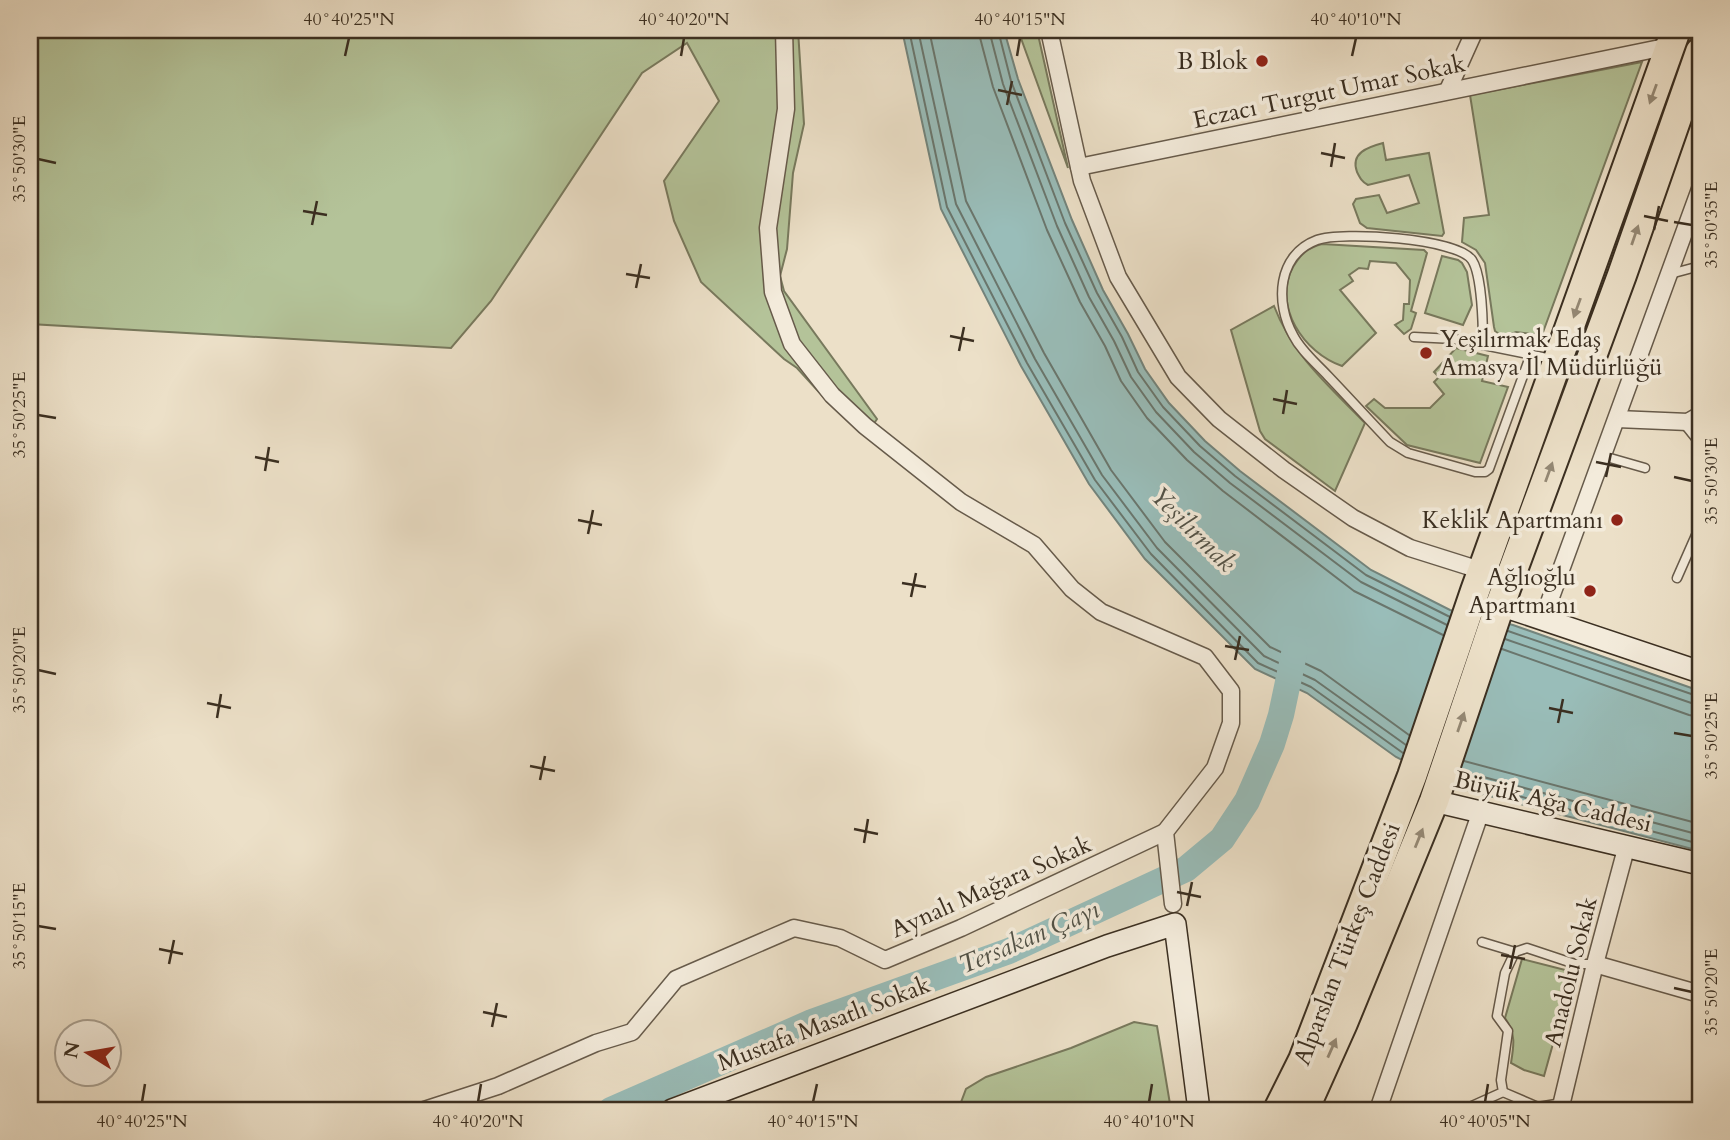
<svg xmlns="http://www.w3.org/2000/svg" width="1730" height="1140" viewBox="0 0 1730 1140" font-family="Cardo,serif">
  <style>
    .green { fill: #b4c399; stroke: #78795d; stroke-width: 2 }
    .water { fill: #99bdb9; stroke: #73847c; stroke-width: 2 }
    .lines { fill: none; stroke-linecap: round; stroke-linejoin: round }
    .shore { stroke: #6a766d; stroke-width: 2 }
    .river { stroke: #99bdb9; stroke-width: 26 }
    .lane-casing { stroke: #675b4b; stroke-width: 11 }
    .street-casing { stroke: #675b4b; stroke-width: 19 }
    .secondary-casing { stroke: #3b2f21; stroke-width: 24 }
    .highway-casing { stroke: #3b2f21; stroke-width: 32 }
    .lane { stroke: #f3ebdb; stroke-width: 8 }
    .street { stroke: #f3ebdb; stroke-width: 16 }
    .secondary { stroke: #f3ebdb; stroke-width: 21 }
    .highway { stroke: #ece0c8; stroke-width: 28 }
    .oneway { fill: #948874 }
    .ticks { fill: none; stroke: #3b2f21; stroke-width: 2.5 }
    .poi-dot { fill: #8f2418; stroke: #f3ebdb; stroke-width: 2.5 }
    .labels { text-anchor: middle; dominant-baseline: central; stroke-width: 7; stroke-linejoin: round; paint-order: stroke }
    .poi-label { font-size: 24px; fill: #3b2f21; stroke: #f3ebdb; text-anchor: end }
    .street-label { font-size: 24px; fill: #3b2f21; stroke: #f3ebdb }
    .water-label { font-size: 26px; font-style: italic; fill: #525247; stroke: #f3ebdb }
    .neatline { fill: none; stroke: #3b2f21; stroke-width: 2.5 }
    .ticks-label { font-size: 18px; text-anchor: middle; fill: #3b2f21 }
  </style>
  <rect width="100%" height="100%" fill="#ece0c8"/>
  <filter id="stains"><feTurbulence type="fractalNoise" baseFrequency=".00286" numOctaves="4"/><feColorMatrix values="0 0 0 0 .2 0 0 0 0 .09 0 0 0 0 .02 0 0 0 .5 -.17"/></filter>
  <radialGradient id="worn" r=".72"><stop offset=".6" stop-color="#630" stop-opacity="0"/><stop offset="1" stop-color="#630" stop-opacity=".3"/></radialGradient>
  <!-- green -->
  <g class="green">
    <path d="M30 30H798L804 124 793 173 787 249 780 276 784 291 877 419 866 435 828 402 797 368 784 359 701 282 674 221 664 181 719 101 687 43 642 73 491 301 451 348 30 324Z"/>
    <path d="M1018 30H1037L1068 168Z"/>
    <path d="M1688 30H1697L1496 592 1485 588Z"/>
    <path d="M1642 62 1542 335 1516 332 1503 337 1495 331 1494 327 1485 263 1476 250 1462 242 1464 218 1489 215 1470 95Z"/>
    <path d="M1383 143 1386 160 1429 153 1444 233 1442 236 1367 228 1360 223 1353 204 1356 199 1379 195 1387 213 1419 203 1409 175 1368 185C1362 182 1360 178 1357 172 1350 153 1368 147 1383 143Z"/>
    <path d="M1322 244 1424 250 1427 253 1411 311 1416 313 1411 329 1404 334 1395 325 1403 320 1404 304H1409L1410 280 1396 263 1370 261 1368 269 1359 268 1349 275 1353 281 1340 290 1376 333 1342 366C1304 353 1272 306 1293 267 1301 254 1307 248 1322 244Z"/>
    <path d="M1442 256 1458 260 1462 263 1467 272 1472 305 1463 325 1425 313Z"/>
    <path d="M1274 306C1293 356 1329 386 1365 423L1335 491 1265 439 1260 431 1231 330Z"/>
    <path d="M1456 348 1488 356 1482 381 1508 387 1480 463 1407 445 1366 406 1374 399 1385 408H1430L1444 394 1434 382 1439 377 1434 372Z"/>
    <path d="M1522 959 1573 972 1544 1076 1524 1070 1511 1063C1514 1045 1516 1034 1505 1018Z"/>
    <path d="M1134 1022 1157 1026 1171 1110H1150L1149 1105 1143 1104 1072 1110H960V1105L966 1089 986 1077 1071 1048Z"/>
  </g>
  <!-- water -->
  <path class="water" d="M902 30H1004L1018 79 1072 220 1103 290 1128 334 1145 369 1169 403 1205 441 1240 471 1371 570 1450 610 1513 625 1700 691V851L1459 788 1396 757 1307 693 1255 669 1145 559 1089 484 1021 366 941 209Z"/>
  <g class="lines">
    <!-- shore -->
    <g class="shore">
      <path d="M909 30 947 207 1027 363 1095 480 1151 554 1258 663 1311 687 1403 753"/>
      <path d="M918 30 956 204 1035 359 1102 475 1157 548 1264 656 1315 680 1406 745"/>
      <path d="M929 30 966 201 1044 353 1111 470 1165 542 1270 647 1321 671 1409 735"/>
      <path d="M978 30 993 87 1047 230 1080 302 1105 346 1121 381 1147 418 1187 460 1223 491 1354 591 1443 635"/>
      <path d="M989 30 1003 84 1057 226 1089 297 1114 341 1131 377 1156 412 1194 452 1230 483 1361 582 1447 625"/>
      <path d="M998 30 1011 81 1065 223 1097 293 1122 337 1138 372 1163 407 1200 446 1235 476 1366 575 1450 617"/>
      <path d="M1508 631 1700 697"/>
      <path d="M1505 639 1700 706"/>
      <path d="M1502 649 1689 715 1700 717"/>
      <path d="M1464 761 1700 824"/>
      <path d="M1461 771 1700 835"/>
      <path d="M1458 780 1700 844"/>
    </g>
    <!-- river -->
    <path class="river" d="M611 1110 812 1022 1009 951 1186 869 1222 839 1247 801 1272 744 1281 715 1295 649"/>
    <!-- lane casing -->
    <g class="lane-casing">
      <g id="lane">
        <path d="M1670 274 1700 266"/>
        <path d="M1414 337 1454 339 1552 359"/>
        <path d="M1483 345C1483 326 1482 275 1472 260 1457 238 1341 231 1317 240 1277 255 1275 303 1293 335 1301 351 1316 363 1328 376 1349 398 1369 420 1390 442L1408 453 1475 472H1485L1489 469 1531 354"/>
        <path d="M1603 456 1645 468"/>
        <path d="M1677 578 1700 526"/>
        <path d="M1482 942 1515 952"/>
        <path d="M1503 1092 1538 1107 1562 1103"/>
        <path d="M1463 1110 1503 1092 1501 1080 1508 1031 1497 1016 1505 973 1515 952 1527 948 1575 964H1595"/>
      </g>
    </g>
    <!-- street casing -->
    <g class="street-casing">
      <g id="street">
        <path d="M784 30 786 109 768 228 773 292 792 344 832 395 865 426 961 502 1034 545 1072 589 1101 612 1205 657 1231 691V723L1215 768 1165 832 1173 904"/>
        <path d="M1049 30 1082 181 1118 277 1178 377 1219 419 1284 470 1353 518 1410 548 1483 571"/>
        <path d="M1448 90 1475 30"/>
        <path d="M1079 167 1670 46"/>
        <path d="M1617 419 1688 422 1700 415"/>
        <path d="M1688 422 1700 437"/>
        <path d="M1543 619 1700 189"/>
        <path d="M1595 964 1700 994"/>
        <path d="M424 1110 498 1086 596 1043 632 1032 676 979 794 928 840 938 885 960 961 928 1165 832"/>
        <path d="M1378 1110 1481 811"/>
        <path d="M1560 1110 1595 964 1627 845"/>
      </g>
    </g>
    <!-- secondary casing -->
    <g class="secondary-casing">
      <g id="secondary">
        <path d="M1500 605 1700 672"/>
        <path d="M1434 801 1700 864"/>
        <path d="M672 1110 1107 946 1175 924 1199 1110"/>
      </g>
    </g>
    <!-- highway casing -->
    <g class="highway-casing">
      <g id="highway">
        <path d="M1278 1110 1303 1060 1412 776 1475 591 1676 30"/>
        <path d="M1304 1110 1343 1023 1434 801 1500 605 1622 275 1700 52"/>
      </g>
    </g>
    <!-- lane -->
    <use href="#lane" class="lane"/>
    <!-- street -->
    <use href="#street" class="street"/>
    <!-- secondary -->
    <use href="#secondary" class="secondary"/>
    <!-- highway -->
    <use href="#highway" class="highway"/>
  </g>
  <!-- one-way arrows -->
  <defs><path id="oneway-solid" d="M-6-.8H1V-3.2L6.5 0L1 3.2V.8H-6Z" transform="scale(1.75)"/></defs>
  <g class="oneway">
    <use href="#oneway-solid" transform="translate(1653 94) rotate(110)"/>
    <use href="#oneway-solid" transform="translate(1635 235) rotate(-71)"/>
    <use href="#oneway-solid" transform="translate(1577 308) rotate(110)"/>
    <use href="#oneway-solid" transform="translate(1549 472) rotate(-70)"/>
    <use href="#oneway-solid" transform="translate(1461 722) rotate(-71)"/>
    <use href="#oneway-solid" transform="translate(1419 838) rotate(-68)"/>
    <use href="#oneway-solid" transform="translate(1332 1048) rotate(-66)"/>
  </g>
  <!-- ticks -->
  <path class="ticks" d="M345 56 349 38M681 56 684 38M1017 56 1020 38M1352 56 1356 38M998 90 1022 95M1007 105 1012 81M1321 153 1345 158M38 159 56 163M1331 167 1335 143M303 211 327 215M1644 216 1668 221M1674 222 1692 225M312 225 317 201M1654 230 1659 206M626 274 650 278M636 288 641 264M950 336 974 341M959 351 964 327M1273 399 1297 404M1283 414 1287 390M38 415 56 418M255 457 279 462M1596 462 1621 467M265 471 269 447M1606 477 1611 453M1674 477 1692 481M578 520 602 525M588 534 593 510M902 583 926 587M911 597 916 573M1225 646 1249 650M1235 660 1240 636M38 670 56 674M207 703 231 708M1549 708 1573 713M217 718 221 694M1558 723 1563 699M1674 733 1692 736M530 766 555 771M540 780 545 756M854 829 878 834M864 843 868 819M1177 892 1201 897M1187 906 1192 882M38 926 56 929M159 949 183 954M1501 955 1525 959M169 964 174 940M1510 969 1515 945M1674 988 1692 992M483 1012 507 1017M492 1027 497 1003M142 1102 145 1084M478 1102 481 1084M813 1102 817 1084M1149 1102 1152 1084M1485 1102 1488 1084"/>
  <!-- markers -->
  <g class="poi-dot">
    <circle cx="1262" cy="61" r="7"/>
    <circle cx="1426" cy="353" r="7"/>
    <circle cx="1617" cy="520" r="7"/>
    <circle cx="1590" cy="591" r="7"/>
  </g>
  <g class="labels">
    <!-- poi labels -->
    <g class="poi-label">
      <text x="1248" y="61">B Blok</text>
      <text x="1440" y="339" text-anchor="start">Yeşilırmak Edaş<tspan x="1440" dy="28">Amasya İl Müdürlüğü</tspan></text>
      <text x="1603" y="520">Keklik Apartmanı</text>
      <text x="1576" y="577">Ağlıoğlu<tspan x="1576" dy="28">Apartmanı</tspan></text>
    </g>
    <!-- street labels -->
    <g class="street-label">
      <text transform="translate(1329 92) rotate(-12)">Eczacı Turgut Umar Sokak</text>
      <text transform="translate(1553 802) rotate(13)">Büyük Ağa Caddesi</text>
      <text transform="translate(991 887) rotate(-24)">Aynalı Mağara Sokak</text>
      <text transform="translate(1347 944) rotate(-69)">Alparslan Türkeş Caddesi</text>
      <text transform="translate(1571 972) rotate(-76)">Anadolu Sokak</text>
      <text transform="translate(824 1024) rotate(-21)">Mustafa Masatlı Sokak</text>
    </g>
    <!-- water labels -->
    <g class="water-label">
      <text transform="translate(1193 529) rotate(45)">Yeşilırmak</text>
      <text transform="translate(1029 937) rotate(-23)">Tersakan Çayı</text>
    </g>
  </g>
  <!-- margin -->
  <rect width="1730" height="1140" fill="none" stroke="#ece0c8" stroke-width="77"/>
  <!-- north arrow -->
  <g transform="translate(88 1053) rotate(281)"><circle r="33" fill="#f3ebdb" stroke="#a9a091" stroke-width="2"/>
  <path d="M0-5L12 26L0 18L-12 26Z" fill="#8f2418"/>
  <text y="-10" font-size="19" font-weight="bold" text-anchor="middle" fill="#3b2f21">N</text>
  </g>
  <rect x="38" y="38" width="1654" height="1064" class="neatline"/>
  <g class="ticks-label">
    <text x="349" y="25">40°40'25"N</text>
    <text x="684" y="25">40°40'20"N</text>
    <text x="1020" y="25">40°40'15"N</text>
    <text x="1356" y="25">40°40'10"N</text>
    <text transform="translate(19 159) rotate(-90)" y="6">35°50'30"E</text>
    <text transform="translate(1711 225) rotate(-90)" y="6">35°50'35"E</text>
    <text transform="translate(19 415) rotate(-90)" y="6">35°50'25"E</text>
    <text transform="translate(1711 481) rotate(-90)" y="6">35°50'30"E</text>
    <text transform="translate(19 670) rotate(-90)" y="6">35°50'20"E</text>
    <text transform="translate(1711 736) rotate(-90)" y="6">35°50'25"E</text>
    <text transform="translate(19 926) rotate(-90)" y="6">35°50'15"E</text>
    <text transform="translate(1711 992) rotate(-90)" y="6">35°50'20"E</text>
    <text x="142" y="1127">40°40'25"N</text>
    <text x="478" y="1127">40°40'20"N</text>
    <text x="813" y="1127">40°40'15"N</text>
    <text x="1149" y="1127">40°40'10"N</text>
    <text x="1485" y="1127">40°40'05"N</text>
  </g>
  <rect width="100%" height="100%" filter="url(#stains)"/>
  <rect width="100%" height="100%" fill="url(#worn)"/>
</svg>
